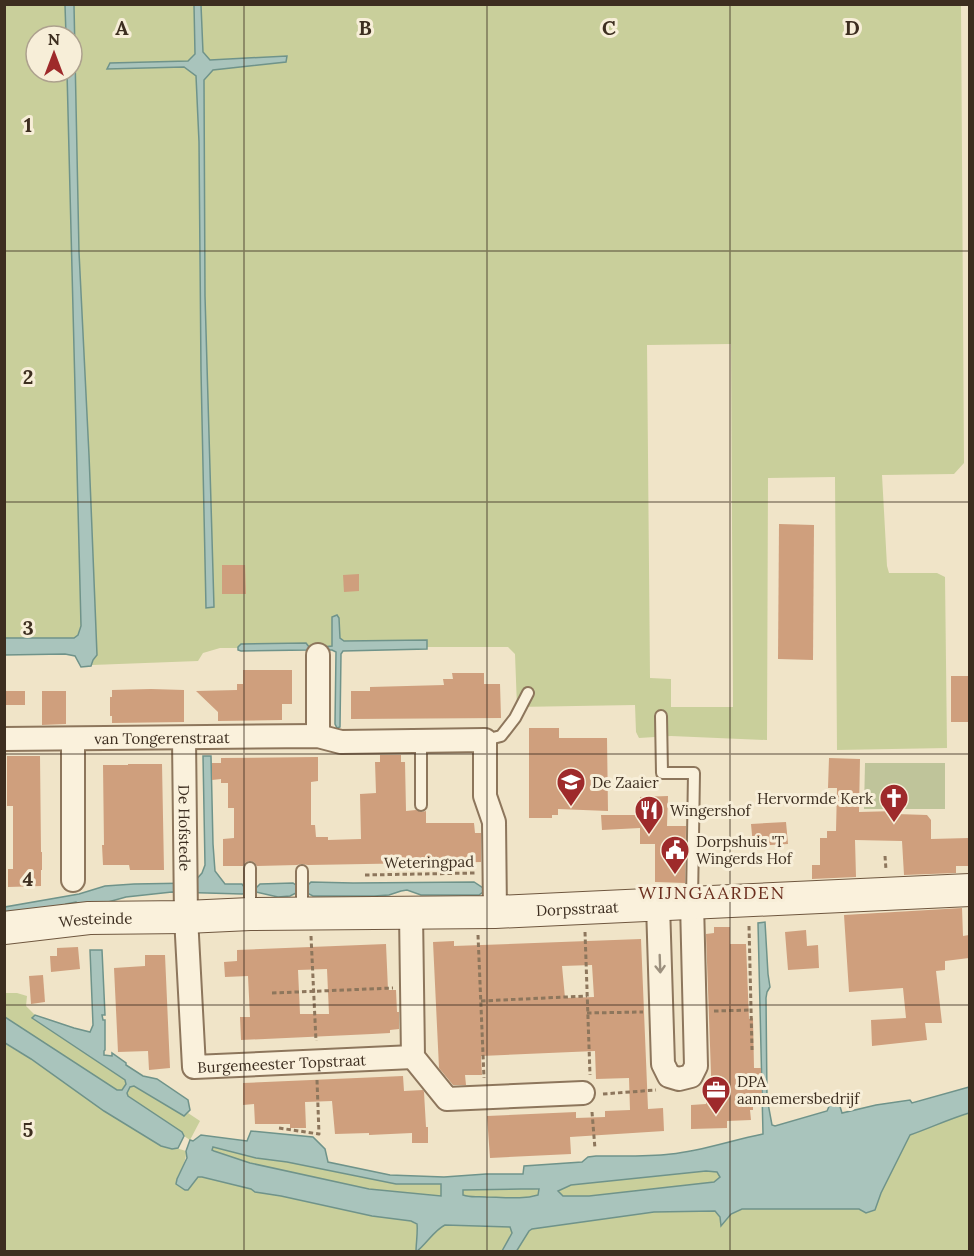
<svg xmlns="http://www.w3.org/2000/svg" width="974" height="1256" viewBox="0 0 974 1256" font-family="Lora,serif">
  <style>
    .green { fill: #c9cf9b; fill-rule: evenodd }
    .cemetery { fill: #bfc49a }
    .water { fill: #a9c4bc; stroke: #6f938a; stroke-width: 1.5; fill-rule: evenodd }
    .building { fill: #cf9f7d; fill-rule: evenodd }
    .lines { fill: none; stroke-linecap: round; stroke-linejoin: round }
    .lane-casing { stroke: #8d765c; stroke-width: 14 }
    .street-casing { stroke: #8d765c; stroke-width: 26 }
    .secondary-casing { stroke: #6f573f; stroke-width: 34 }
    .path { stroke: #8d765c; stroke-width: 3; stroke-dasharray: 4.5 3; stroke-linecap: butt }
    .lane { stroke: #faf1dc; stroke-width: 10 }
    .street { stroke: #faf1dc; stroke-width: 22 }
    .secondary { stroke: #faf1dc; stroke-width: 32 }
    .oneway { stroke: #9c907e }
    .grid { fill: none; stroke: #3d2e20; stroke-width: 1.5; stroke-opacity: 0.55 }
    .labels { text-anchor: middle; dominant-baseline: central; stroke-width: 6; stroke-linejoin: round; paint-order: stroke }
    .street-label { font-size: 15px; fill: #3d2e20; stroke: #f7eed8 }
    .poi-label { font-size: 15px; fill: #3d2e20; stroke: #f7eed8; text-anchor: start }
    .quarter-label { font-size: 18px; letter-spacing: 1.5px; fill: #6b2e1e; stroke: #f7eed8 }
    .grid-label { font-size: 20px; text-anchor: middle; font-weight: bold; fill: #3d2e20; stroke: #f7eed8; stroke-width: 6; stroke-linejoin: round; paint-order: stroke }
  </style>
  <rect width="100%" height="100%" fill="#f0e4c8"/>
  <!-- green -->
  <g class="green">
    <path d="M4 5H67L68 36H36V72H69L87 649 80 628 78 635 74 638H5Z"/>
    <path d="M74 5H961L964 463 954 474 882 475 887 566 889 573H937L945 577 947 748 837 750 835 477 768 478 767 740 671 736 639 738 636 732 635 705 517 707 515 654 508 647H427L426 640 344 641 340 638 339 618 332 617V647H309L306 643 241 644 238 648H220L203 653 198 661 92 665 93 660 97 655 89 455 79 252ZM731 344 733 707H671V679L650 678 647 345Z"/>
    <path d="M5 993H17L27 996 26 1006 35 1015 32 1018 125 1080 126 1084 122 1090 117 1091 5 1017Z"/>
    <path d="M4 1043 176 1148 186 1151C187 1163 178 1172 176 1183L185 1190H188L198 1177H202L251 1189 256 1192 281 1196 372 1216 411 1221 417 1225C418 1231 416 1244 416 1251H5Z"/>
    <path d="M134 1086 184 1116 188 1113 200 1121 190 1140 184 1136 182 1132 128 1096 127 1093 130 1087Z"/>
    <path d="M969 1113V1251L516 1252 529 1231 532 1229 654 1212 716 1211 720 1217 721 1225 731 1214 742 1209H859L866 1213 875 1210 881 1193 910 1135C930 1128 949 1119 969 1113Z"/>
    <path d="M213 1147 256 1158 287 1162 396 1184H442L441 1197 369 1189 250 1163 214 1151 212 1150Z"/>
    <path d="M706 1171 717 1172 720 1177 714 1182 589 1196H563L558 1191 571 1185Z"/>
    <path d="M533 1189 539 1190 538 1195C521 1199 505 1198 488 1197 479 1196 471 1198 463 1196V1190Z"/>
    <path d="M445 1225 510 1227 512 1233 502 1251 417 1252 440 1226Z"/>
  </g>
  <!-- cemetery -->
  <path class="cemetery" d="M865 763H945V809H864Z"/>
  <!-- water -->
  <g class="water">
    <path d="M65 5H74L79 252 89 455 97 655 93 660 91 666 81 667 75 656 65 654 4 655 5 638H74L78 635 81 626 67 72H72V36H66Z"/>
    <path d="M194 5H201L203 52 210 60 287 56 286 62 213 70 204 80 205 296 214 607 206 608 201 371 199 142 196 76 184 67 107 69 110 63 188 61 195 54Z"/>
    <path d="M337 615 339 618 340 638 344 641 427 640V649L343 651 341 654 340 727 337 728 335 724 336 652 332 650H323V647L332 646V617Z"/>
    <path d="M306 643 309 647 308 650 241 651 238 650V647L241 644Z"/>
    <path d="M203 756H211L213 844 215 871 225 884H242L244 887H257L260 884 293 883 296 885 307 886 311 882 353 883 474 882 483 888V892L479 895H421L407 890 401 891 389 895 374 896H313L307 893H296L290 896 278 897 256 892 242 894 172 892 126 897 108 902 87 904H79L76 902 66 904 62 907 5 916V907L79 894 105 886 134 884 193 883 202 873 205 865Z"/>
    <path d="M765 922 768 974 770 987 767 992 766 998 767 1098 772 1125 775 1126 827 1111 831 1102 836 1100 839 1103 842 1113 876 1105 910 1100 912 1103 969 1087V1113C949 1119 930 1128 910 1135L881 1193 875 1210 866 1213 859 1209H742L731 1214 721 1226 720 1217 715 1211 654 1212 532 1229 529 1231 516 1252 502 1251 512 1233 510 1227 445 1225C434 1230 426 1245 416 1252 416 1244 418 1231 417 1224L411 1221 372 1216 281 1196 255 1192 251 1189 202 1177H198L188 1190H185L176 1184 177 1179 187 1158 186 1151 190 1140 193 1141 201 1135 247 1141 251 1131 313 1137 325 1149 328 1162 390 1175 444 1177 486 1174H523L524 1166 582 1162 588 1157 596 1156C620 1156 646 1157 671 1154 702 1151 732 1140 763 1134L758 923ZM213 1147 256 1158 287 1162 396 1184H441V1196L369 1189 250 1163 214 1151 212 1150ZM706 1171 717 1172 720 1177 714 1182 589 1196H563L558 1191 571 1185ZM521 1189H539L538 1195C521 1200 504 1197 486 1197 478 1196 471 1198 463 1195V1190Z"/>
    <path d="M90 950H102L105 1015H102L103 1020H105V1050L104 1051V1055L112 1056V1053L126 1063V1065L143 1076 157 1079 188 1100 190 1110 184 1116 134 1086 130 1087 127 1093 128 1096 182 1132 184 1136 178 1148 172 1149 161 1146 104 1111 31 1059 5 1043V1017L117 1090H122L126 1084 125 1080 32 1018 35 1015 74 1028 90 1032 93 1025Z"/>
  </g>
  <!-- building -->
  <g class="building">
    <path d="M779 524 814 525 813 660 778 659Z"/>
    <path d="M222 565H245L246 594H222Z"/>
    <path d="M359 574V591L344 592 343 575Z"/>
    <path d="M243 670H292V704H282V720L218 721V712L196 691 237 690V684H243Z"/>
    <path d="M452 673H484V684H500L501 718 351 719V691H370V687L444 685 443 679H453Z"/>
    <rect x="951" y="676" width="18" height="46"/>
    <path d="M151 689 184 690V722L112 723V716H110V697H112V690Z"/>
    <rect x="4" y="691" width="21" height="14"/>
    <path d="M42 691H66V724L42 725Z"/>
    <path d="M529 728H559V738H607L608 811 558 809V815H552V818H529Z"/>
    <path d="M380 755H401V762H405L406 811 416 810 422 812 426 811V823H474L475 833H481V862L308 865 301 864 297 865 257 866 254 862 249 861 246 862 243 866H223V839L234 838V808H228V783H221V779L212 780V763H221V758L318 757V781L311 782V825H315L316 837H328V840L361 839 360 794 376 793 375 762H380Z"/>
    <path d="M7 756H40L41 852H42V870H41V886L8 887V869H13V806H7Z"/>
    <path d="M829 758 860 759 859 812 896 811V814L927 815 931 820V839L969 838V866H956V873L904 875 902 841 855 840 856 877 812 879V865H820V838H827V831H836L837 788H828Z"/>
    <path d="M128 764H162L164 870H130L129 865H103L102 845H104L103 765H128Z"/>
    <path d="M668 796 667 826H686L685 883 655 882V844H640V828L602 830 601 815H640V797Z"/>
    <path d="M786 822 788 844 753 846 751 824Z"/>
    <path d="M962 908 963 936 969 935V958L945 961V970L936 971 942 1023H925L927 1040 872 1046 871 1020 906 1018 903 988 849 992 844 915Z"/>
    <path d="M714 927H730V944H746L749 1019 753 1018 754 1068H761L762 1100H753V1110H750L751 1120 727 1121V1128L691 1129V1105L706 1104V1101H712L706 934 714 933Z"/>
    <path d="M806 930 807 946 818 945 819 968 788 970 785 932Z"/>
    <path d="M641 939 648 1109 663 1108 664 1131 570 1137 571 1154 490 1158 487 1116 576 1112V1118L605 1117V1111L630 1110 629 1078 596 1079 595 1051 481 1056 482 1075H465L466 1085H453L439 1068 433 942 454 941V946ZM592 965 594 997 565 998 562 966Z"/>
    <path d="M386 944 388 990H396L397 1012H399V1029L390 1030V1033L372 1034 241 1040 240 1017H250L248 976 225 977 224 962 237 961V950ZM327 969 329 1014H300L298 970Z"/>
    <path d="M78 947 80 969 51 972 50 956H57V948Z"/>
    <path d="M145 955H165L170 1068 149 1070 148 1051 118 1052 114 968 145 966Z"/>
    <path d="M43 975 45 1002 31 1004 29 976Z"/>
    <path d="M403 1076 404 1091 423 1090 424 1092 426 1127H428V1143H412V1133L369 1135V1133L335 1134 332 1101 305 1102 306 1128H290V1124H255L254 1104 243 1105V1083Z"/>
  </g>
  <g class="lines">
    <!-- lane casing -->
    <g class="lane-casing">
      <g id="lane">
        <path d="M661 716 662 773H694L692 900"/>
        <path d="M421 740V805"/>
        <path d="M485 740 501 736 515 718 528 693"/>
        <path d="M250 868V910"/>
        <path d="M302 871V910"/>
      </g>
    </g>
    <!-- street casing -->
    <g class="street-casing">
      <g id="street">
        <path d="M318 736V655"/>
        <path id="s1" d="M184 738 186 917 194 1067 413 1057"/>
        <path id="s2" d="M4 739 318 736 341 742 485 740V796L494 822 495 912"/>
        <path d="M73 739V880"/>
        <path d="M658 905 663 1064 669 1076 679 1079 691 1076 696 1066 692 903"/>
        <path d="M411 913 413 1057 447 1099 583 1093"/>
      </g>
    </g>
    <!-- secondary casing -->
    <g class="secondary-casing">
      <g id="secondary">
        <path id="s3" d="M4 928 89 918 186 917 250 914 495 912 970 890"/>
      </g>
    </g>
    <!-- path -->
    <g class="path">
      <path d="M885 856 886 870"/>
      <path d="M365 875 475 873"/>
      <path d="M749 926 752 1050"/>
      <path d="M585 932 590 1075"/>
      <path d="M478 935 484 1078"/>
      <path d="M311 936 316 1041"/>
      <path d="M272 993 393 988"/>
      <path d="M481 1001 587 996"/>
      <path d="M714 1011 751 1010"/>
      <path d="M587 1013 643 1012"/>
      <path d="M603 1094 656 1090"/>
      <path d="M592 1112 595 1149"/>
      <path d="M279 1128 319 1134 317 1080"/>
    </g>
    <!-- lane -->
    <use href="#lane" class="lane"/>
    <!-- street -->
    <use href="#street" class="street"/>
    <!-- secondary -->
    <use href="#secondary" class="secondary"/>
  </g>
  <!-- one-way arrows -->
  <defs><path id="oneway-shaft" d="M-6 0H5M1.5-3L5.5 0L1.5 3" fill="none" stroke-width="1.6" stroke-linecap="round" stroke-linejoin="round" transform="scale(1.5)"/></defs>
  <use class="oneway" href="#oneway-shaft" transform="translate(660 964) rotate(88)"/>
  <!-- grid -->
  <path class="grid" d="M244 4V1252M487 4V1252M730 4V1252M4 251H970M4 502H970M4 754H970M4 1005H970"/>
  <!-- icons -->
  <defs>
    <g id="school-pin" transform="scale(1.5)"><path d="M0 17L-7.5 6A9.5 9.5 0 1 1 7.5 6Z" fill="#9e2a2b" stroke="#f7eed8"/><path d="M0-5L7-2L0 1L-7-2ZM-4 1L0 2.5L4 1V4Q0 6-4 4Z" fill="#fff"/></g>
    <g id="church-pin" transform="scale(1.5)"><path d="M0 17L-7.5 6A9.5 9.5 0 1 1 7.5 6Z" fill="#9e2a2b" stroke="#f7eed8"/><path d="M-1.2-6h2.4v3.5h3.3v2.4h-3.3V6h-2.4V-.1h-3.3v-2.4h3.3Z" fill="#fff"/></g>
    <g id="restaurant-pin" transform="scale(1.5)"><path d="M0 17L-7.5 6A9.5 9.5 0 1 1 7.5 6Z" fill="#9e2a2b" stroke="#f7eed8"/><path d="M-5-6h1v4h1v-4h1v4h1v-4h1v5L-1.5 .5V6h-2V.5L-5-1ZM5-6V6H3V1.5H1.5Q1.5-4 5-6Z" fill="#fff"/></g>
    <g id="civic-pin" transform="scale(1.5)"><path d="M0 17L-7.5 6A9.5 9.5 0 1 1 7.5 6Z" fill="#9e2a2b" stroke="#f7eed8"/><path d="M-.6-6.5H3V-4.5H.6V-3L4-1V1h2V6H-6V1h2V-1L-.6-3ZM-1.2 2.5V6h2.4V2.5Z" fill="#fff"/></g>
    <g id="office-pin" transform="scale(1.5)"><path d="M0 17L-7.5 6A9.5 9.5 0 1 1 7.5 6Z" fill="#9e2a2b" stroke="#f7eed8"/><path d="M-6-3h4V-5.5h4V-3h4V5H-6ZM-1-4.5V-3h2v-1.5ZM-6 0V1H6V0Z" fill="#fff"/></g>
  </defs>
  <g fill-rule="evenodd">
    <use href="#school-pin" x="571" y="782"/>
    <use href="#church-pin" x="894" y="798"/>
    <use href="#restaurant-pin" x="649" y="810"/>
    <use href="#civic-pin" x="675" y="850"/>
    <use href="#office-pin" x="716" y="1090"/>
  </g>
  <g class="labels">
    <!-- street labels -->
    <g class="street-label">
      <text stroke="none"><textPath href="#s2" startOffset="158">van Tongerenstraat</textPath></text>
      <text stroke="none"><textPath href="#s1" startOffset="90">De Hofstede</textPath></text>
      <text transform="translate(429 862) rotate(-1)">Weteringpad</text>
      <text stroke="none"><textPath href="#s3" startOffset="574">Dorpsstraat</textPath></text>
      <text stroke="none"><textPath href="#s3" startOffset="92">Westeinde</textPath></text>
      <text stroke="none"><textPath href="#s1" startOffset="417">Burgemeester Topstraat</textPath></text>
    </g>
    <!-- poi labels -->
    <g class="poi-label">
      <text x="592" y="782">De Zaaier</text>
      <text x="873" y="798" text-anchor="end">Hervormde Kerk</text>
      <text x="670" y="810">Wingershof</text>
      <text x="696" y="841">Dorpshuis 'T<tspan x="696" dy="17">Wingerds Hof</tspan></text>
      <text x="737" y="1081">DPA<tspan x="737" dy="17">aannemersbedrijf</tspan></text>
    </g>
    <!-- quarter labels -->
    <g class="quarter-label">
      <text x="712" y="892">WIJNGAARDEN</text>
    </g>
  </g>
  <g class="grid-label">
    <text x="122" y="35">A</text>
    <text x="365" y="35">B</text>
    <text x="609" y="35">C</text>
    <text x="852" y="35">D</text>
    <text x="28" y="132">1</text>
    <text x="28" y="384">2</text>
    <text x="28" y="635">3</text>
    <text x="28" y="886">4</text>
    <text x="28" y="1137">5</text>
  </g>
  <!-- border -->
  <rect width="974" height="1256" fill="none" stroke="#3d2e20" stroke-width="12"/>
  <!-- north arrow -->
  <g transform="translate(54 54)"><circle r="28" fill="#f7eed8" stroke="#ada18e" stroke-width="1.5"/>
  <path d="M0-4.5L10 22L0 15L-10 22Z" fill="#9e2a2b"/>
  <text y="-9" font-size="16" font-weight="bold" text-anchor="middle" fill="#3d2e20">N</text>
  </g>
</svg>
